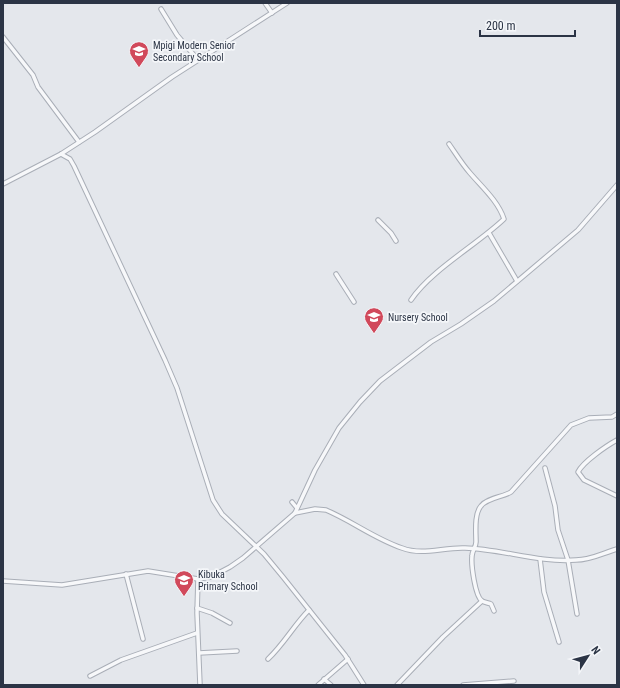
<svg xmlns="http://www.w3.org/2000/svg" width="620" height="688" viewBox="0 0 620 688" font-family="'Roboto Condensed',sans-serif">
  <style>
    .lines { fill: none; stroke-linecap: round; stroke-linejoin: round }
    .minor-casing { stroke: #a9aeb7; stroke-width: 5.5 }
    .minor { stroke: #f7f8fa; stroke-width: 3.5 }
    .labels { text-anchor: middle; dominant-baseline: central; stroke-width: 3.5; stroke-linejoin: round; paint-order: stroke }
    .poi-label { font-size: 10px; fill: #2b3445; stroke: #f4f6f9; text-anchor: start }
  </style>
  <rect width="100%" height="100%" fill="#e4e7ec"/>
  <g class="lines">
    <!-- minor casing -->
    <g class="minor-casing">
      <g id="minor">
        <path d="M265 3 272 13"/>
        <path d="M161 9 177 35 198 60"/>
        <path d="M3 37 33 75 38 87 79 142"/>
        <path d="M61 154 70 159 74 166 165 360 177 388 213 500 222 514 264 554 283 577 345 655 364 685"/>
        <path d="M3 184 61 154 95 132 172 77 287 3"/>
        <path d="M378 220 391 233 396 241"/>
        <path d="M489 233 517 281"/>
        <path d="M336 274 354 302"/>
        <path d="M411 300C431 270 478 244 504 219 498 201 482 187 470 173 462 164 456 154 449 144"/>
        <path d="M617 440C606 446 583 462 578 472L584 480 617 496"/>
        <path d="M545 468 555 506 558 530 568 560 577 614"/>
        <path d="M292 502 297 508"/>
        <path d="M295 513 315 509 326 510C352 521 375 539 402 548 423 556 443 547 465 548 502 549 538 563 576 560 591 560 603 553 617 549"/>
        <path d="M540 559 544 592 559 642"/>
        <path d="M126 574 143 639"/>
        <path d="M198 579 197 613 200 685"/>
        <path d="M3 581 62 585 148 571 198 579 211 577 230 567 243 558 295 513 315 470 339 428 360 402 380 381 431 342 461 324 494 301 578 230 617 185"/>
        <path d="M197 608 212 613 230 623"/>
        <path d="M494 611 491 604C488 603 484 602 482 601 475 596 471 565 472 556 472 551 476 547 476 542 476 532 474 514 481 506 487 498 503 497 511 492L571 425 589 418 612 417 617 414"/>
        <path d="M199 653 237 651"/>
        <path d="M268 659C284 644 294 625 309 610"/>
        <path d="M90 676 121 660 197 633"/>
        <path d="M324 679 331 685"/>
        <path d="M318 685 348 659"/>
        <path d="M397 685 443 637 482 601"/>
        <path d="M463 685 514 681"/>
      </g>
    </g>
    <!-- minor -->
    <use href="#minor" class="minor"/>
  </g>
  <!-- icons -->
  <defs>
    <g id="school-pin" transform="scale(1)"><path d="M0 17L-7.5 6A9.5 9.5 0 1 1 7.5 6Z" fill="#d1495b" stroke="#f4f6f9"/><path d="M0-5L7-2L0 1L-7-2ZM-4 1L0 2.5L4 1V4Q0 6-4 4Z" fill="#fff"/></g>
  </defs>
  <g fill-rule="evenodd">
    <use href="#school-pin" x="139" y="51"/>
    <use href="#school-pin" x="374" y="317"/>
    <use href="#school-pin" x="184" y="580"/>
  </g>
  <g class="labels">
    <!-- poi labels -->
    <g class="poi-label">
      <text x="153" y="45">Mpigi Modern Senior<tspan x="153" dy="12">Secondary School</tspan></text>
      <text x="388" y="317">Nursery School</text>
      <text x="198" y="574">Kibuka<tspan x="198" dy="12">Primary School</tspan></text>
    </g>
  </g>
  <!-- border -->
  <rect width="620" height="688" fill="none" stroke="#2b3445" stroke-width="8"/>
  <!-- north arrow -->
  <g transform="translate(588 656) rotate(54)" stroke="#f4f6f9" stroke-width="3" paint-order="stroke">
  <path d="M0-3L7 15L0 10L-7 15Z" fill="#2b3445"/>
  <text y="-6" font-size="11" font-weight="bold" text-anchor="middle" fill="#2b3445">N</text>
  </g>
  <!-- scale -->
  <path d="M480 30v6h95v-6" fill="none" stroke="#2b3445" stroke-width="2"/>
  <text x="486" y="30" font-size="12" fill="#2b3445" stroke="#f4f6f9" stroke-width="3" paint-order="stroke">200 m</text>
</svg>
